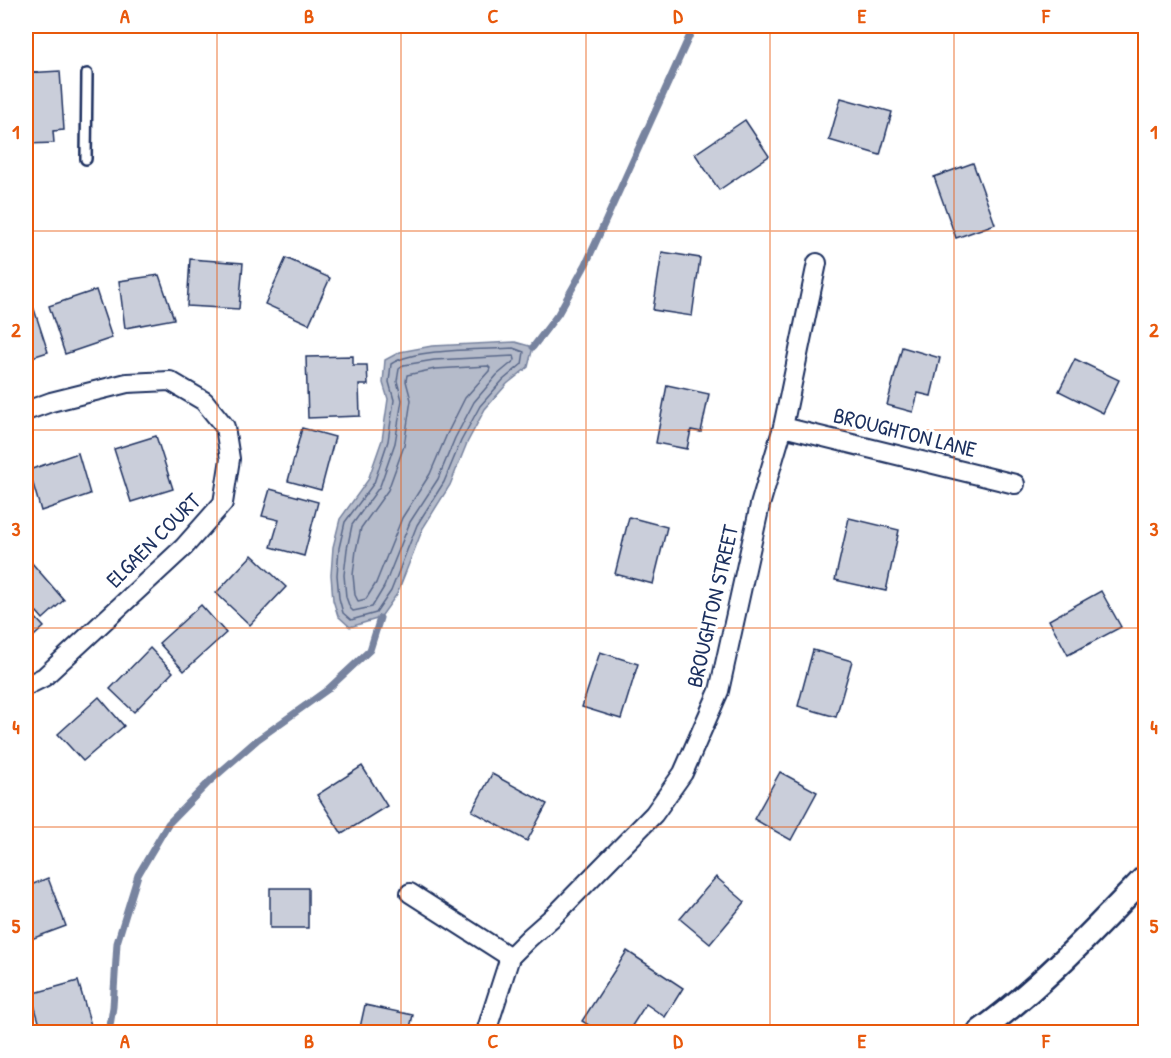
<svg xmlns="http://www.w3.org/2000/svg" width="1171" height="1058" viewBox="0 0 1171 1058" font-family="'Patrick Hand',sans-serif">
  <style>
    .water { fill: #b5bbca; stroke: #77839f; stroke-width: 1.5 }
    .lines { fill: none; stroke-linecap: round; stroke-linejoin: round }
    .shore { stroke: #596789; stroke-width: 1.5 }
    .stream { stroke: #77839f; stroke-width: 7 }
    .building { fill: #caceda; stroke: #1b2f5e; stroke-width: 1.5 }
    .service-casing { stroke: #1b2f5e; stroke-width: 14 }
    .minor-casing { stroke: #1b2f5e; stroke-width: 22 }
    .tertiary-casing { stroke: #1b2f5e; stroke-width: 27 }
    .service { stroke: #fff; stroke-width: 9 }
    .minor { stroke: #fff; stroke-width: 18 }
    .tertiary { stroke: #fff; stroke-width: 22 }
    .grid { fill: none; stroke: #e8590c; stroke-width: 1.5; stroke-opacity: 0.55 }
    .labels { text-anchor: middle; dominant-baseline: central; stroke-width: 6; stroke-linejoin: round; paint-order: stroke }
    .street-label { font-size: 22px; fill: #1b2f5e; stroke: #fff }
    .neatline { fill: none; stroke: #e8590c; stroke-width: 2 }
    .grid-label { font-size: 20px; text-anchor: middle; font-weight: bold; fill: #e8590c }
  </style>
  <rect width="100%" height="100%" fill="#fff"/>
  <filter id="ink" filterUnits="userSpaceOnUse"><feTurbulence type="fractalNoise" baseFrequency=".0167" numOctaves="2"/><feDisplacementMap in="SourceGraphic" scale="12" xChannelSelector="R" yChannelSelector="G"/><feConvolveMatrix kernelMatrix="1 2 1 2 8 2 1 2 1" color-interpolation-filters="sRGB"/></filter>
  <g filter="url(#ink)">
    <!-- water -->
    <path class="water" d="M515 342 533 347 528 367 507 384 485 409 467 443 450 485 423 528 397 594 380 618 350 627 338 616 333 600 331 575 333 547 340 519 368 480 382 440 388 399 383 383 385 360 400 352 432 346Z"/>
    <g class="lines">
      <!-- shore -->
      <g class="shore">
        <path d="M513 348 524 352 522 364 503 380 480 406 461 441 444 482 417 525 391 591 376 613 351 620 343 613 339 598 337 575 339 548 345 522 374 483 388 441 394 400 389 382 391 364C416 348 483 350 513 348Z"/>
        <path d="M514 356 515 360 497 375 474 402 455 438 438 479 410 522 384 587 372 607 353 611 350 608 346 597 344 575 347 549 352 525 380 486 395 443 402 400 397 381 399 369 404 365 434 360Z"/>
        <path d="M488 366 490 368 489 371 465 398 447 434 430 474 402 518 376 583 366 599 358 601 355 595 353 575 356 550 361 528 388 490 404 446 411 400 406 381 407 375 435 369Z"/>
      </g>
      <!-- stream -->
      <g class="stream">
        <path d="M533 347 558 314 586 264 694 26"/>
        <path d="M109 1032 113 1007 117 943 138 875 168 824 210 781 257 740 327 690 370 650 380 618"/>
      </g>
    </g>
    <!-- building -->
    <g class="building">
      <path d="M60 71 64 130 53 131 54 143 26 144V73Z"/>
      <path d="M841 98 892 112 880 155 829 140Z"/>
      <path d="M745 120 769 156 719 190 695 154Z"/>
      <path d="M973 163 995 224 956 238 934 177Z"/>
      <path d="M662 252 700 258 692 316 653 310Z"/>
      <path d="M286 258 330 278 309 324 265 304Z"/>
      <path d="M190 259 243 263 239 309 187 306Z"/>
      <path d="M159 275 174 319 125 328 119 281Z"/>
      <path d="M96 290 112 338 65 354 49 306Z"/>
      <path d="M34 309 48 352 26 359V311Z"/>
      <path d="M902 347 940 358 931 396 918 393 913 412 887 405Z"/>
      <path d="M353 356V365H367L368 385H359L360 416 308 418 306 357Z"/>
      <path d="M1075 359 1119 380 1103 413 1059 391Z"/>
      <path d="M667 385 709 394 701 432 691 430 687 449 656 443Z"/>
      <path d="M302 428 335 437 321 490 288 481Z"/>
      <path d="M156 436 173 489 131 502 114 449Z"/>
      <path d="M78 453 90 494 41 511 29 470Z"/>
      <path d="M1142 480H1146V540H1139Z"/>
      <path d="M270 489 318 502 304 556 271 547 279 520 262 516Z"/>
      <path d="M629 517 667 527 653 584 615 574Z"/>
      <path d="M849 518 899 530 886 591 835 580Z"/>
      <path d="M252 555 286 587 250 625 216 593Z"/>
      <path d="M31 562 64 600 43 619 37 612 33 615 44 627 26 643V567Z"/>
      <path d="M1101 591 1121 627 1068 655 1049 620Z"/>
      <path d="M201 605 226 633 184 671 159 643Z"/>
      <path d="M150 648 173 672 134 712 110 689Z"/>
      <path d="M813 650 852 661 836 717 798 706Z"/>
      <path d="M600 652 638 664 621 719 582 707Z"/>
      <path d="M99 697 124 726 83 761 58 734Z"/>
      <path d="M362 766 387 806 342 834 317 795Z"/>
      <path d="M780 772 817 792 791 840 754 819Z"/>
      <path d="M492 774 547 804 527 841 472 811Z"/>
      <path d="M716 877 745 902 710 944 680 919Z"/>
      <path d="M48 878 66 926 26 941V887Z"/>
      <rect x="270" y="888" width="38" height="40"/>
      <path d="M627 951 683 988 665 1017 646 1004 628 1032H600L582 1021Z"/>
      <path d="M78 981 93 1032H42L31 994Z"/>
      <path d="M365 1005 413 1015 409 1032H359Z"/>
    </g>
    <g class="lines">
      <!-- service casing -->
      <g class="service-casing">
        <path id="service" d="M86 159 87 74"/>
      </g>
      <!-- minor casing -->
      <g class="minor-casing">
        <g id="minor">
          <path d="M26 411 51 402 127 383 170 381 204 401 225 427 230 459 223 503 184 547 44 677 26 686"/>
          <path d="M783 427 1015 484"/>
          <path d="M410 893 510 957"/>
          <path d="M486 1032 510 957 529 938 555 915 654 814 683 773 719 691 760 505 783 427 817 263"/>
        </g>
      </g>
      <!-- tertiary casing -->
      <g class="tertiary-casing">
        <path id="tertiary" d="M979 1032C1041 987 1093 931 1146 876"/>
      </g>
      <!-- service -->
      <use href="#service" class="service"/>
      <!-- minor -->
      <use href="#minor" class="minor"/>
      <!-- tertiary -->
      <use href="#tertiary" class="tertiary"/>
    </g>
  </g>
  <!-- grid -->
  <path class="grid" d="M217 26V1032M401 26V1032M586 26V1032M770 26V1032M954 26V1032M26 231H1146M26 430H1146M26 628H1146M26 827H1146"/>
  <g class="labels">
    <!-- street labels -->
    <g class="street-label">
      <text transform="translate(905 432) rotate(14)">BROUGHTON LANE</text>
      <text transform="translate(153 540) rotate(-45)">ELGAEN COURT</text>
      <text transform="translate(712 606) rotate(-77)">BROUGHTON STREET</text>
    </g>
  </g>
  <!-- margin -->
  <rect width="1171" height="1058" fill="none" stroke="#fff" stroke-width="66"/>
  <rect x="33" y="33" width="1105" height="992" class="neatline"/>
  <g class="grid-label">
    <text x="125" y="23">A</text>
    <text x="309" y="23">B</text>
    <text x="493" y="23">C</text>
    <text x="678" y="23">D</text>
    <text x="862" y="23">E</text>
    <text x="1046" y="23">F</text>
    <text x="16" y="139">1</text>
    <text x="1154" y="139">1</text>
    <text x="16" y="337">2</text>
    <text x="1154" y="337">2</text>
    <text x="16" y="536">3</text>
    <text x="1154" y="536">3</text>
    <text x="16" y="734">4</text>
    <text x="1154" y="734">4</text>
    <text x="16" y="933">5</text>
    <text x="1154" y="933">5</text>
    <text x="125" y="1048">A</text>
    <text x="309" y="1048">B</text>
    <text x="493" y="1048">C</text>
    <text x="678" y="1048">D</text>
    <text x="862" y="1048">E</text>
    <text x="1046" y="1048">F</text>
  </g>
</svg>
